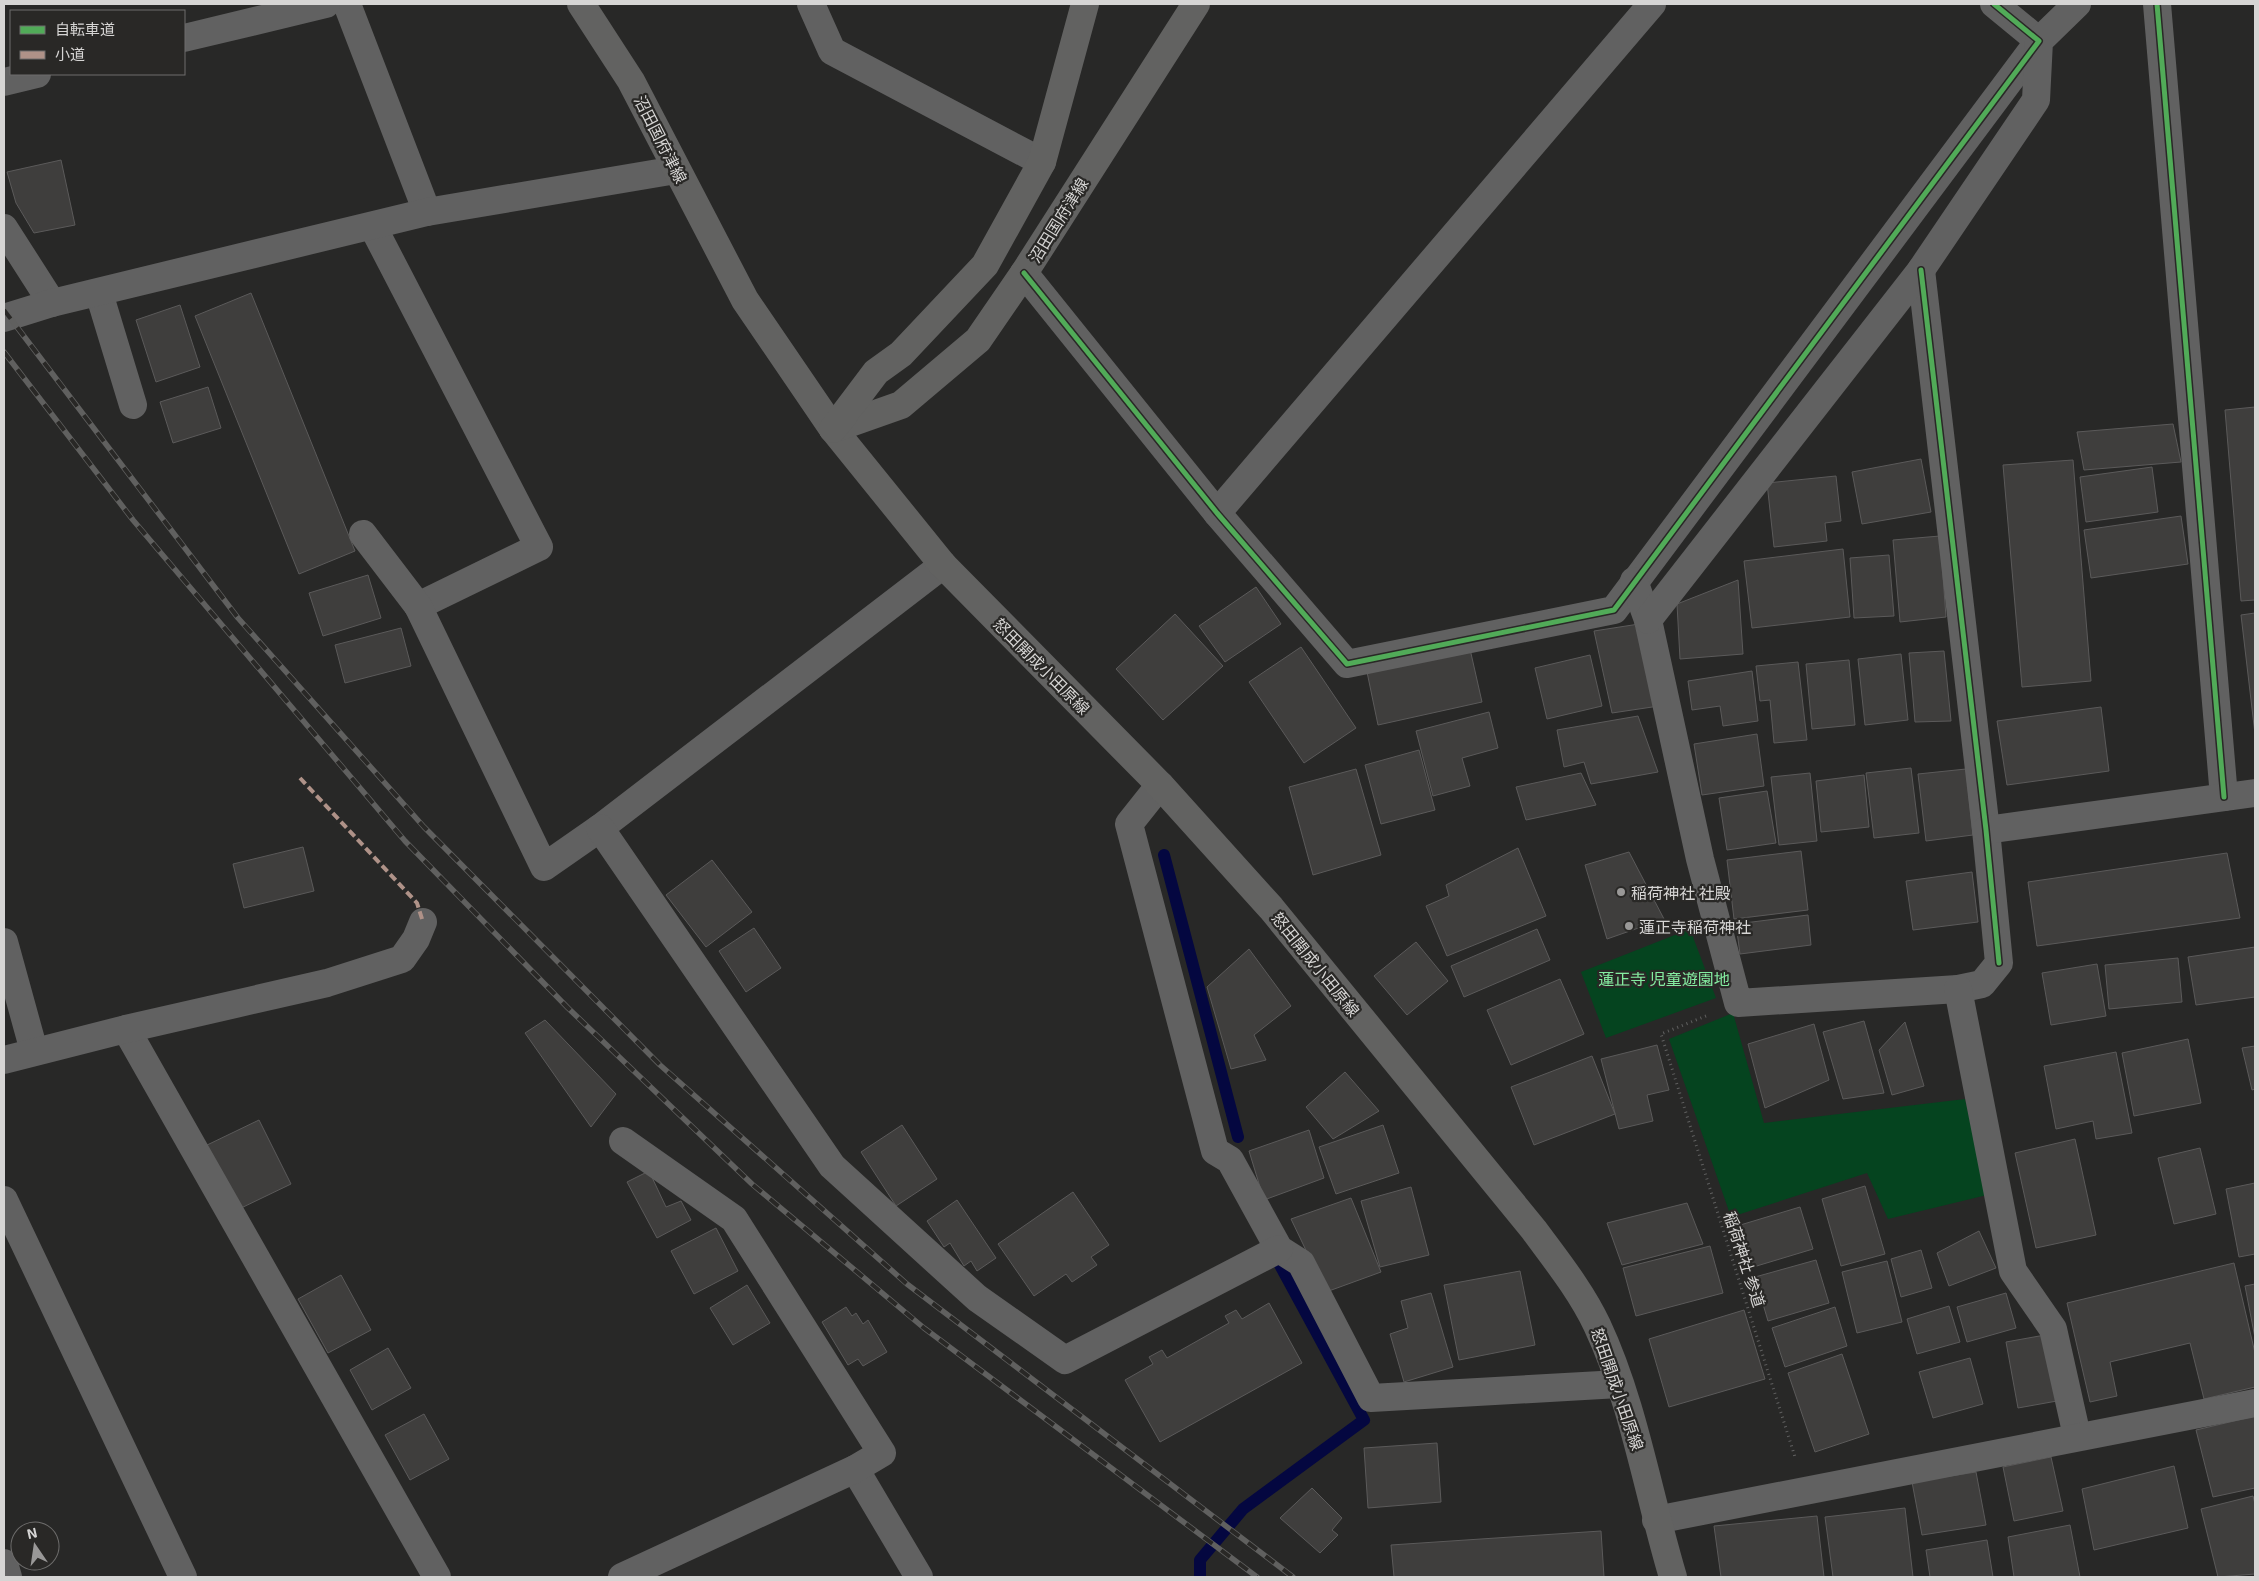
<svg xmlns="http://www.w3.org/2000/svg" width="2259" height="1581" viewBox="0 0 2259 1581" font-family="'Exo 2','Noto Sans JP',sans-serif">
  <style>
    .green { fill: #05441f }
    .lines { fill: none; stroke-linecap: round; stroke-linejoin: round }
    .stream { stroke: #040740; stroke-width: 12 }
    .building { fill: #3f3e3d; stroke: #5b5a5a }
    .path { stroke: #606060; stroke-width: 3; stroke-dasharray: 1 4; stroke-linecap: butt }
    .minor { stroke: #616161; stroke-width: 28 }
    .major { stroke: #626261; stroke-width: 28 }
    .rail-casing { stroke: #60605f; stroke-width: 5.5 }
    .rail { stroke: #292826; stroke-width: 4; stroke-dasharray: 11; stroke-linecap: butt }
    .quiet { stroke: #af9288; stroke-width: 4; stroke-dasharray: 8 4; stroke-linecap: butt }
    .cycleway-casing { stroke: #292826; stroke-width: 8 }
    .cycleway { stroke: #51ab58; stroke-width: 5 }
    .poi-dot { fill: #999897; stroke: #292826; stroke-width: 2 }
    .labels { text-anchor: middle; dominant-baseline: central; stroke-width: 4.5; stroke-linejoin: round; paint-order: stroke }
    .street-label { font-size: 16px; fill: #d6d5d4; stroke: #292826 }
    .poi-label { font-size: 16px; fill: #d6d5d4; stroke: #292826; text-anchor: start }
    .park-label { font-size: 16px; fill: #84eba0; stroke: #292826 }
  </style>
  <rect width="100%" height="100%" fill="#282827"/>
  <!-- green -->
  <g class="green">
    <path d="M1690 929 1716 998 1606 1038 1581 972Z"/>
    <path d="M1733 1013 1764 1123 1965 1099 1987 1195 1888 1219 1867 1173 1731 1217 1669 1039Z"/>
  </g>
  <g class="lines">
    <!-- stream -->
    <g class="stream">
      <path d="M1164 855 1238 1137"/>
      <path d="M1200 1577V1560L1243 1509 1364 1420 1280 1265"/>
    </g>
  </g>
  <!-- building -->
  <g class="building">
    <path d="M61 160 75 225 34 233 16 203 7 172Z"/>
    <path d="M251 293 355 551 299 574 195 316Z"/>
    <path d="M180 305 200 367 156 382 136 320Z"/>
    <path d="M208 387 221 428 173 443 160 402Z"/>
    <path d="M2255 407V600L2241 601 2225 410Z"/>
    <path d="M2173 424 2181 462 2084 470 2077 432Z"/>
    <path d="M1921 459 1931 512 1862 524 1852 472Z"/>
    <path d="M2073 460 2091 681 2022 687 2003 465Z"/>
    <path d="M2152 467 2158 512 2086 522 2080 477Z"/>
    <path d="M1836 476 1841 521 1825 523 1827 541 1774 547 1767 483Z"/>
    <path d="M2181 516 2188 564 2091 578 2084 530Z"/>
    <path d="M1940 536 1946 617 1900 622 1893 540Z"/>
    <path d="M1843 549 1850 617 1752 628 1744 561Z"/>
    <path d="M1889 555 1894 616 1854 618 1850 558Z"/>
    <path d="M368 575 381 618 323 636 309 593Z"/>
    <path d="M1738 580 1743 654 1680 659 1677 604Z"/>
    <path d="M1256 587 1281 624 1225 662 1199 626Z"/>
    <path d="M2255 613V734L2241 615Z"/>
    <path d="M1175 614 1223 666 1163 720 1116 669Z"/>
    <path d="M1639 624 1659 706 1612 713 1594 631Z"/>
    <path d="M401 628 411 666 345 683 335 645Z"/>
    <path d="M1301 647 1356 728 1304 763 1249 682Z"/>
    <path d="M1470 649 1482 702 1378 725 1367 672Z"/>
    <path d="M1944 651 1951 721 1915 722 1909 653Z"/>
    <path d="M1901 654 1908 720 1865 725 1858 659Z"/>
    <path d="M1590 655 1602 706 1547 719 1535 668Z"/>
    <path d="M1849 660 1855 725 1812 729 1806 664Z"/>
    <path d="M1798 662 1807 740 1774 743 1770 700 1760 701 1756 666Z"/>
    <path d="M1752 671 1758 721 1723 726 1720 706 1692 710 1688 681Z"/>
    <path d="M2101 707 2109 771 2007 785 1997 721Z"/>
    <path d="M1489 712 1498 748 1462 758 1470 786 1433 796 1416 731Z"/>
    <path d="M1638 716 1658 772 1591 784 1584 762 1564 767 1557 730Z"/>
    <path d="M1757 734 1764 786 1702 795 1694 744Z"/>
    <path d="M1419 750 1435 810 1381 824 1365 765Z"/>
    <path d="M1911 768 1919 833 1874 838 1866 773Z"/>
    <path d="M1356 769 1381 855 1313 875 1289 787Z"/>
    <path d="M1966 769 1973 835 1926 841 1918 774Z"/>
    <path d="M1581 773 1596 805 1526 820 1516 787Z"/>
    <path d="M1810 773 1817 841 1779 845 1771 777Z"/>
    <path d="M1864 775 1869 827 1821 832 1816 781Z"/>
    <path d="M1767 791 1776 843 1727 850 1719 798Z"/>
    <path d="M303 847 314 891 244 908 233 864Z"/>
    <path d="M1518 848 1546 916 1447 956 1426 906 1449 896 1446 885Z"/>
    <path d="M1801 851 1808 910 1734 919 1727 860Z"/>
    <path d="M1629 852 1664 919 1607 939 1585 865Z"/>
    <path d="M2227 853 2240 918 2037 946 2028 882Z"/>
    <path d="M712 860 752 912 706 947 666 895Z"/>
    <path d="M1972 872 1978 922 1913 930 1906 881Z"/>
    <path d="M1808 915 1811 945 1740 954 1736 924Z"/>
    <path d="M754 928 781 968 746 992 719 951Z"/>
    <path d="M1537 929 1550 960 1464 997 1451 966Z"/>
    <path d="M1416 942 1448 981 1407 1015 1374 976Z"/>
    <path d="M2255 947V997L2196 1005 2188 957Z"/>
    <path d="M1249 949 1291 1006 1254 1035 1266 1060 1231 1069 1207 987Z"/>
    <path d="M2178 958 2182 1002 2109 1009 2105 965Z"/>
    <path d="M2097 964 2106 1016 2051 1025 2042 973Z"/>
    <path d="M1560 979 1584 1034 1511 1065 1487 1010Z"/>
    <path d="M545 1020 616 1094 591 1127 525 1033Z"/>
    <path d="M1864 1021 1884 1093 1843 1099 1823 1032Z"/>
    <path d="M1905 1022 1924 1086 1892 1095 1879 1050Z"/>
    <path d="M1814 1024 1829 1080 1765 1108 1748 1044Z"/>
    <path d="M2188 1039 2201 1103 2134 1116 2122 1053Z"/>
    <path d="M1657 1045 1669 1090 1647 1095 1653 1121 1619 1129 1601 1059Z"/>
    <path d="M2255 1046V1089L2252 1090 2242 1048Z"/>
    <path d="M2116 1052 2132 1133 2096 1139 2093 1121 2056 1129 2044 1066Z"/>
    <path d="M1592 1056 1615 1114 1534 1145 1511 1087Z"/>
    <path d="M1345 1072 1379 1111 1333 1139 1306 1107Z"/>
    <path d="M259 1120 291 1184 237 1210 205 1146Z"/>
    <path d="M902 1125 937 1179 896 1206 861 1152Z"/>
    <path d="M1383 1125 1399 1173 1336 1194 1319 1147Z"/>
    <path d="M1309 1130 1324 1178 1264 1200 1249 1151Z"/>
    <path d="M2075 1139 2096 1235 2036 1248 2015 1153Z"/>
    <path d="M2200 1148 2216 1214 2174 1224 2158 1158Z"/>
    <path d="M649 1171 666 1207 681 1201 691 1220 657 1238 627 1182Z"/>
    <path d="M2255 1183V1254L2239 1257 2226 1189Z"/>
    <path d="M1865 1186 1885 1254 1841 1266 1822 1199Z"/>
    <path d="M1411 1187 1429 1255 1380 1267 1361 1201Z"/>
    <path d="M1073 1192 1109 1245 1091 1257 1097 1265 1072 1282 1066 1274 1034 1296 998 1244Z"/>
    <path d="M1351 1198 1381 1272 1326 1292 1291 1219Z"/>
    <path d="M957 1200 996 1258 977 1271 971 1261 964 1266 950 1243 944 1247 927 1221Z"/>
    <path d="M1687 1203 1703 1244 1622 1265 1607 1223Z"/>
    <path d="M1800 1207 1813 1249 1750 1268 1737 1226Z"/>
    <path d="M716 1228 738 1271 694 1294 671 1251Z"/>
    <path d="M1979 1231 1996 1268 1949 1286 1937 1253Z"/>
    <path d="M1710 1246 1723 1293 1636 1316 1623 1268Z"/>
    <path d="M1921 1250 1932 1288 1901 1297 1891 1259Z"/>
    <path d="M1816 1260 1829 1303 1768 1321 1755 1277Z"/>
    <path d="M1887 1261 1902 1322 1857 1333 1842 1272Z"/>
    <path d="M2234 1263 2255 1353V1387L2204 1399 2190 1343 2110 1362 2117 1396 2090 1402 2067 1303Z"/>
    <path d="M1520 1271 1535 1345 1459 1360 1444 1285Z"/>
    <path d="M341 1275 371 1330 328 1353 298 1299Z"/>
    <path d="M2255 1284V1338L2245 1286Z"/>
    <path d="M747 1285 770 1323 733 1345 710 1308Z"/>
    <path d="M1431 1293 1453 1367 1404 1382 1390 1334 1408 1328 1401 1301Z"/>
    <path d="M2006 1293 2016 1328 1967 1342 1957 1307Z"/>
    <path d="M1269 1303 1302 1363 1160 1442 1125 1380 1153 1364 1149 1357 1162 1350 1167 1358 1229 1323 1225 1316 1236 1310 1242 1319Z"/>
    <path d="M1949 1306 1960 1342 1917 1354 1907 1319Z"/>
    <path d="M846 1307 852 1316 856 1313 863 1324 868 1320 887 1352 863 1366 858 1359 848 1365 822 1322Z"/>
    <path d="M1835 1307 1847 1346 1785 1367 1772 1328Z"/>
    <path d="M1744 1310 1765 1379 1669 1407 1649 1339Z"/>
    <path d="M2045 1335 2057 1401 2018 1408 2006 1342Z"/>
    <path d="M388 1348 411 1388 372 1410 350 1370Z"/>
    <path d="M1842 1354 1869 1434 1815 1452 1788 1373Z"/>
    <path d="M1970 1358 1983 1404 1933 1418 1919 1372Z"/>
    <path d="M424 1414 449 1459 410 1480 385 1435Z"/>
    <path d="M2255 1416V1488L2213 1497 2196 1430Z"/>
    <path d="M1437 1443 1441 1502 1368 1508 1364 1448Z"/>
    <path d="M2051 1457 2063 1511 2014 1521 2003 1467Z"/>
    <path d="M2174 1466 2188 1528 2094 1550 2082 1489Z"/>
    <path d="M1976 1472 1986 1525 1922 1535 1912 1482Z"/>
    <path d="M1312 1488 1342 1518 1332 1530 1338 1535 1320 1553 1280 1518Z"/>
    <path d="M2253 1496 2255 1504V1574L2218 1577 2201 1509Z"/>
    <path d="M1905 1508 1913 1577H1833L1825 1517Z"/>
    <path d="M1817 1516 1824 1577H1721L1714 1526Z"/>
    <path d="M2070 1525 2080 1577H2014L2008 1537Z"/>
    <path d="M1601 1531 1604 1577H1394L1391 1545Z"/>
    <path d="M1987 1540 1993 1577H1930L1926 1550Z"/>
  </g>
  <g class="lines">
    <!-- path -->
    <path class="path" d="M1706 1016 1661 1034 1795 1457"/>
    <!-- minor -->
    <g class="minor">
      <path d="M347 4 427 212"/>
      <path d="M811 4 832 51 1042 162"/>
      <path d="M2157 4 2224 797"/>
      <path d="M184 38 326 4"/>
      <path d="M4 82 37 74"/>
      <path d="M373 227 539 547 418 606"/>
      <path d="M4 228 52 303"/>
      <path d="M1024 273 1217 513 1347 664 1614 610 2039 41 1994 4"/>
      <path d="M99 293 133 405"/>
      <path d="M4 318 52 303 427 212 676 170"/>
      <path d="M1217 513 1652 4"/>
      <path d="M363 534 418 606 544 867 600 828 943 565"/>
      <path d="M1634 581 1648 620 1700 859 1738 1003 1958 989 1982 984 1999 963 1986 830 1921 270"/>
      <path d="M1648 620 1921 270 2036 100 2039 41 2077 4"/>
      <path d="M1160 785 1129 824 1215 1151 1230 1160 1279 1249 1301 1263 1371 1398 1619 1384"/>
      <path d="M600 828 832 1166 977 1298 1065 1360 1279 1249"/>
      <path d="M1986 830 2255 793"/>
      <path d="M4 942 34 1051"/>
      <path d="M1958 989 2013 1271 2053 1329 2077 1436"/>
      <path d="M126 1029 437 1577"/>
      <path d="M4 1060 126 1029 327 983 402 959 416 939 423 922"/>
      <path d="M4 1200 183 1577"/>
      <path d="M855 1469 919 1577"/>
      <path d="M1656 1520 2255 1403"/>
      <path d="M4 1563 8 1577"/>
      <path d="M622 1577 855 1469 882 1453 734 1219 623 1141"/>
    </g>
    <!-- major -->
    <g class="major">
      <path d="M581 4 631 81 745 300 833 429 943 565 1160 785 1271 908 1534 1230C1556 1260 1581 1291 1597 1325 1634 1404 1648 1494 1673 1577"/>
      <path d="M833 429 901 405 978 340 1024 273 1196 4"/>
      <path d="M833 429 876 372 901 354 985 265 1042 162 1085 4"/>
    </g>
    <!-- rail casing -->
    <g class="rail-casing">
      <g id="rail">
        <path d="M4 310 238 618 424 827 660 1065 907 1284 1293 1577"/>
        <path d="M4 352 133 520 405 841 568 1008 752 1184 924 1328 1257 1577"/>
      </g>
    </g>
    <!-- rail -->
    <use href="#rail" class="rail"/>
    <!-- quiet -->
    <path class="quiet" d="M300 778 417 903 423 922"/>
    <!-- cycleway casing -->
    <g class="cycleway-casing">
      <g id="cycleway">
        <path d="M2157 4 2224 797"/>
        <path d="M1921 270 1986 830 1999 963"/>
        <path d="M1024 273 1217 513 1347 664 1614 610 2039 41 1994 4"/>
      </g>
    </g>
    <!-- cycleway -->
    <use href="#cycleway" class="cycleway"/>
  </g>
  <!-- markers -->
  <g class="poi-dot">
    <circle cx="1621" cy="892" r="5"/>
    <circle cx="1629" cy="926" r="5"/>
  </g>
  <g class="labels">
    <!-- street labels -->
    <g class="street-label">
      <text transform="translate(661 139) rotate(63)">沼田国府津線</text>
      <text transform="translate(1058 220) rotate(-58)">沼田国府津線</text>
      <text transform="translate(1042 666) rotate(45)">怒田開成小田原線</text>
      <text transform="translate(1316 964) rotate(51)">怒田開成小田原線</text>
      <text transform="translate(1745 1259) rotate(72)">稲荷神社 参道</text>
      <text transform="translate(1618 1389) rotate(71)">怒田開成小田原線</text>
    </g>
    <!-- poi labels -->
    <g class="poi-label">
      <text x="1631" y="892">稲荷神社 社殿</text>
      <text x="1639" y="926">蓮正寺稲荷神社</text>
    </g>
    <!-- park labels -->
    <g class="park-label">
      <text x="1664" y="978">蓮正寺 児童遊園地</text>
    </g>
  </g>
  <!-- border -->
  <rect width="2259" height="1581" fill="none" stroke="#d6d5d4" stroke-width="10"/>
  <!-- legend -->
  <rect x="10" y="10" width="175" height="65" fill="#292826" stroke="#6e6d6c"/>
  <rect x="20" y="26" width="25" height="8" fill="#51ab58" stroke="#6e6d6c"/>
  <text x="55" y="35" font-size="15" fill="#d6d5d4">自転車道</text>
  <rect x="20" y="51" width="25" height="8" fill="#af9288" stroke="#6e6d6c"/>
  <text x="55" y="60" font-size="15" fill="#d6d5d4">小道</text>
  <!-- north arrow -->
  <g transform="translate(35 1546) rotate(347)"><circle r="24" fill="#292826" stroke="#6e6d6c"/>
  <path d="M0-4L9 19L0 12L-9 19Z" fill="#999897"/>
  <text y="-8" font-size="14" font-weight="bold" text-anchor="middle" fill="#d6d5d4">N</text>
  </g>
</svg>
